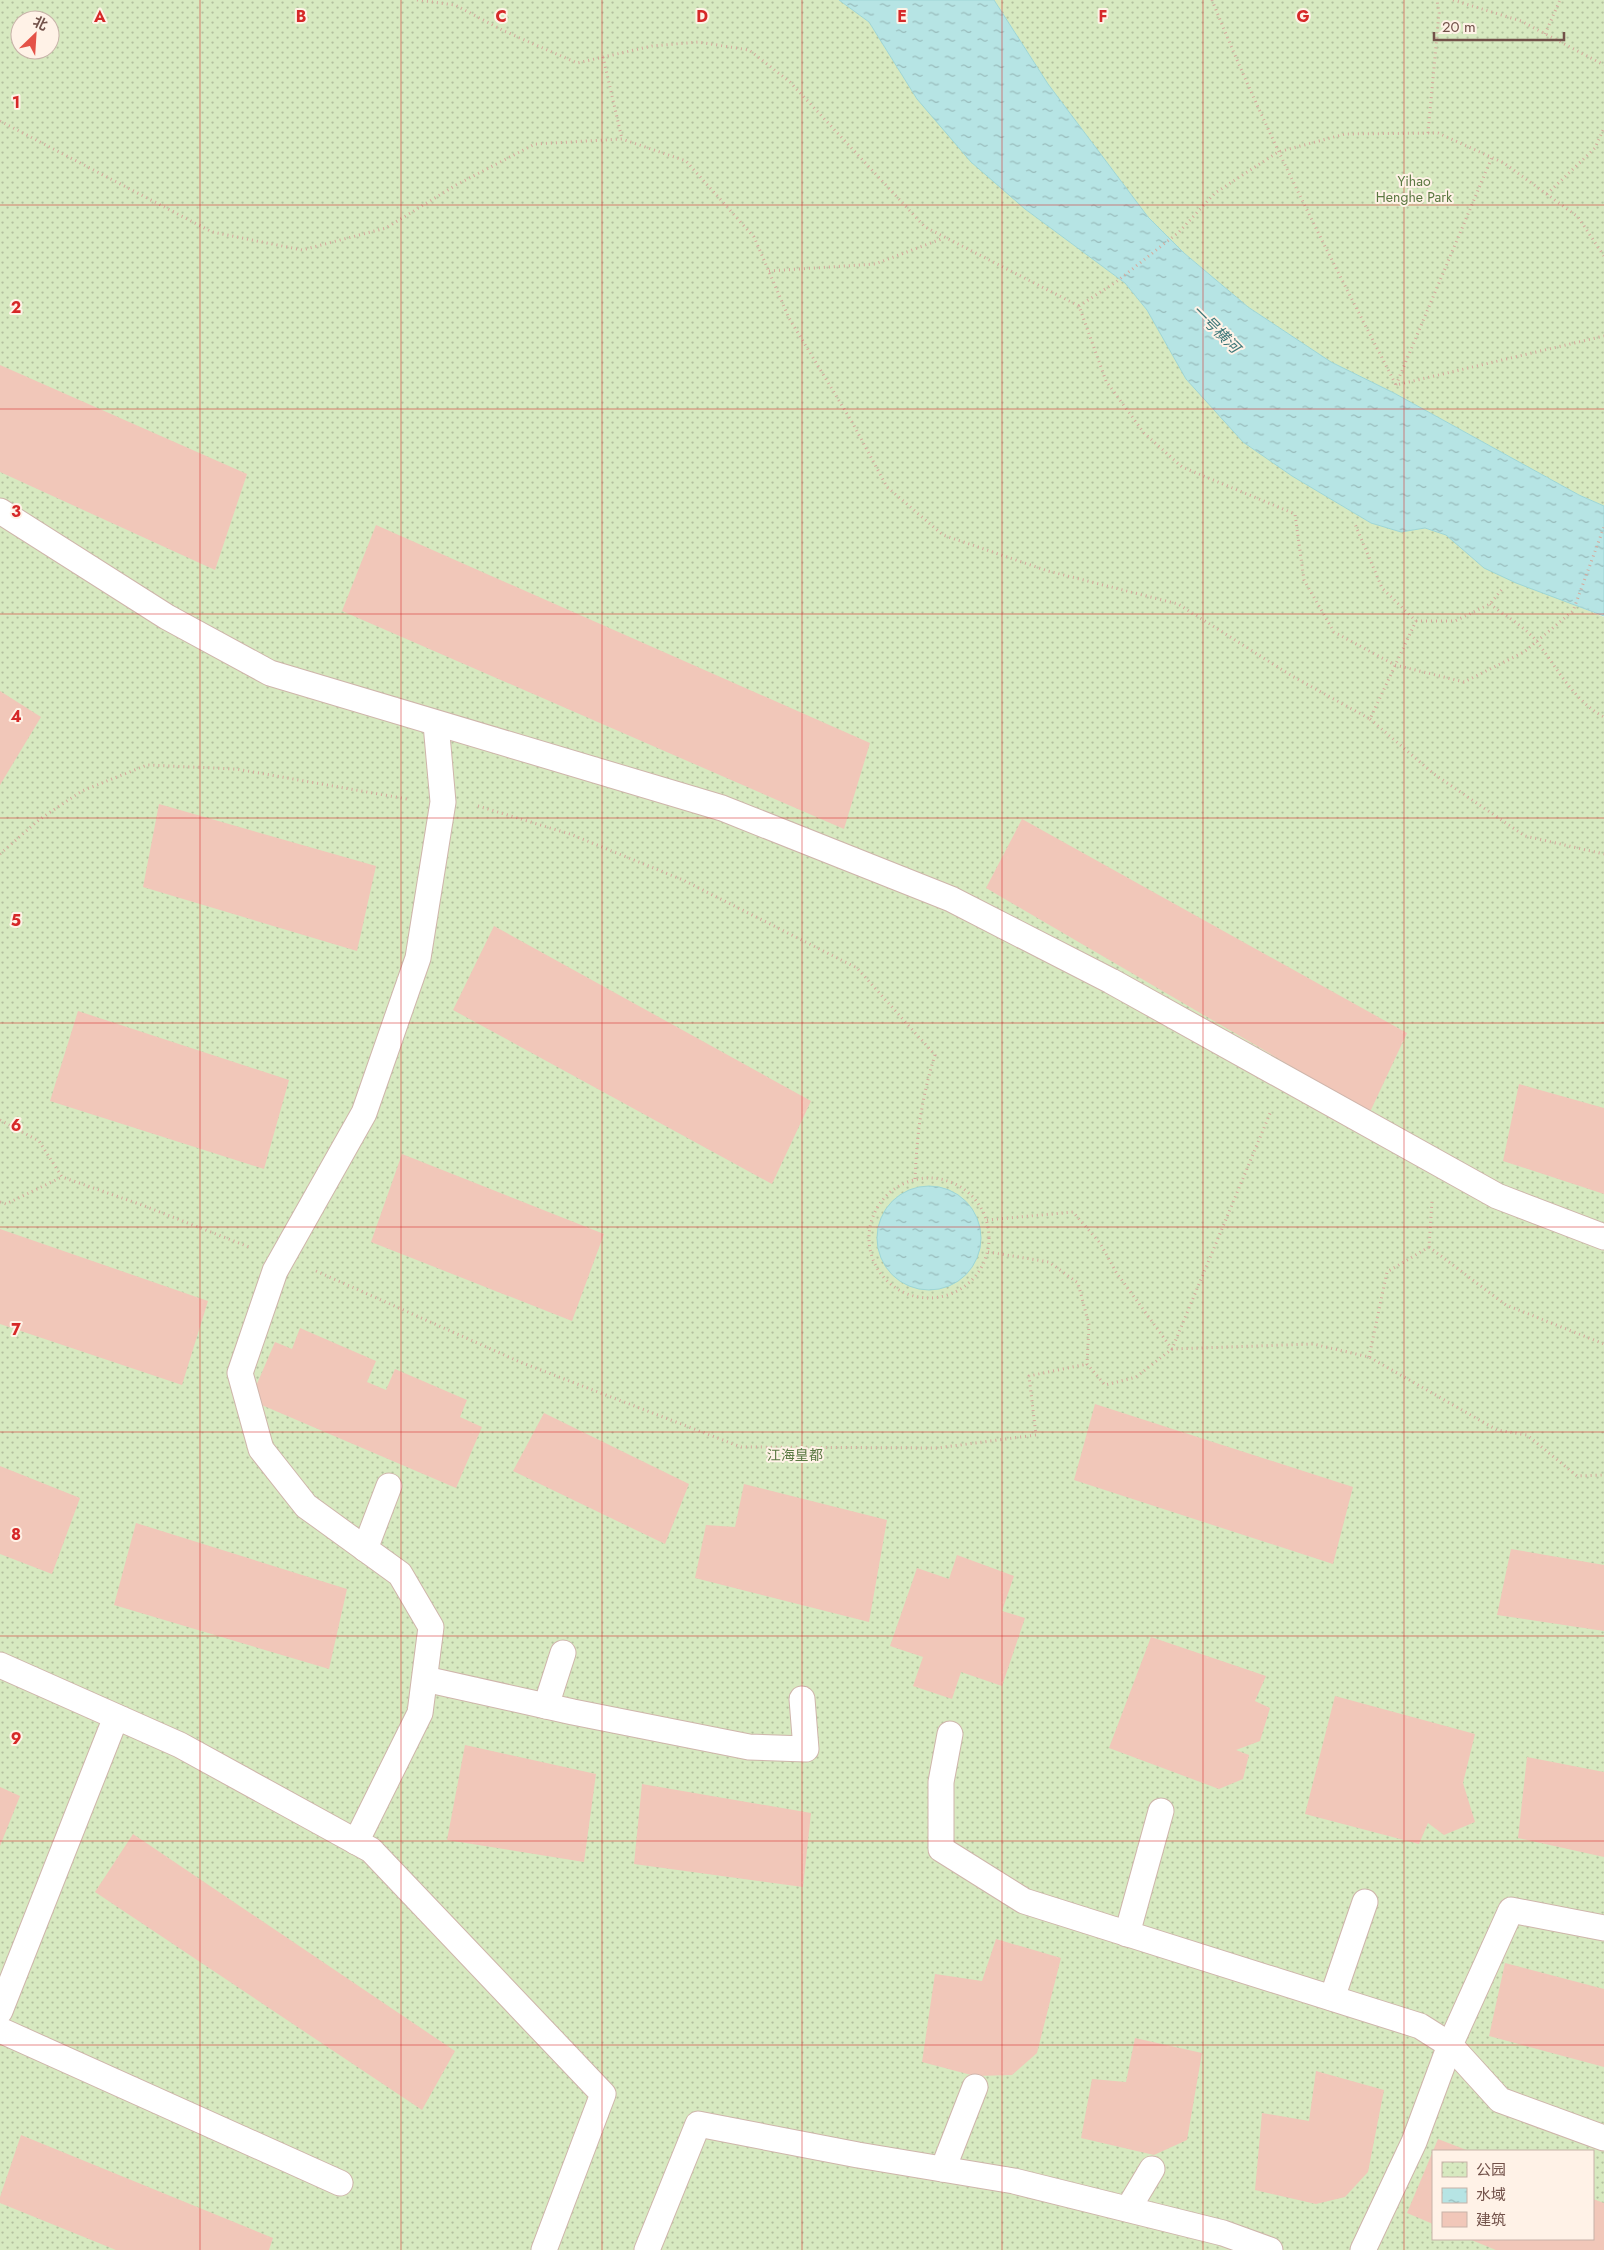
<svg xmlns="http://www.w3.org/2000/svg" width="1604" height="2250" viewBox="0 0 1604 2250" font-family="Jost,'Noto Sans SC',sans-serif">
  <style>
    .park { fill: url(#park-dots); fill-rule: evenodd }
    .water { fill: url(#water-ripples); stroke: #9dd6d6 }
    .building { fill: #f1c7b9 }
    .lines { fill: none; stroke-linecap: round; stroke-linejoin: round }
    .lane-casing { stroke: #cfb5ab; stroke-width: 27 }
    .path { stroke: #d5aa9d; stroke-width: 3; stroke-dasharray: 1 4; stroke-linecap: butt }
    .lane { stroke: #fff; stroke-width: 25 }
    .grid { fill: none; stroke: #d62828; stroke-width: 1; stroke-opacity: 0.55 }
    .labels { text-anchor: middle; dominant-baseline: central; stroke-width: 4; stroke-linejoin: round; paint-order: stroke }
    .park-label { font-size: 14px; fill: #5a7841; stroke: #fff2e7 }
    .water-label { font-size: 15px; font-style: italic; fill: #3d7778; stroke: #fff2e7 }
    .grid-label { font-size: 16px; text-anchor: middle; font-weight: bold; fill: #d62828; stroke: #fff2e7; stroke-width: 4; stroke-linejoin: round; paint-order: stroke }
  </style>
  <defs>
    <pattern id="park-dots" width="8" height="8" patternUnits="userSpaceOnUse" patternTransform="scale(1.25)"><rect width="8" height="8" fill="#d7e9c0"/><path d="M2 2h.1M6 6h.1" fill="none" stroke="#b3bf9e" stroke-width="1.8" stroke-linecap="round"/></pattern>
    <pattern id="water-ripples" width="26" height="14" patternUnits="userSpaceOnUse" patternTransform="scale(1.25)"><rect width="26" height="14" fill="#b6e4e4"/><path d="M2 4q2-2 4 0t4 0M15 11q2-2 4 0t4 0" fill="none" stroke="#98bbbb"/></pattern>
  </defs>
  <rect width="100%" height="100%" fill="#fcede1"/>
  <!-- park -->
  <g class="park">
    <path d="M0 0H839L869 22 917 99 1025 209 1125 283 1147 310 1186 379 1243 442 1292 476 1371 523 1401 532 1425 528 1446 535 1484 568 1604 617V2250H0ZM20 20H50V50H20ZM1433 2151H1593V2239H1433Z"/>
    <path d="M994 0H1604V506L1579 495 1394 393 1331 362 1248 307 1184 253 1148 217 1048 84Z"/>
  </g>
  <!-- water -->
  <g class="water">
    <path d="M839 0H994L1048 84 1148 217 1184 253 1248 307 1331 362 1394 393 1579 495 1604 506V616L1516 583 1484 568 1446 535 1425 528 1401 532 1371 523 1292 476 1243 442 1186 379 1147 310 1125 283 1025 209 971 162 917 99 869 22Z"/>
    <circle cx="929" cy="1238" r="52"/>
  </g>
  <!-- building -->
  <g class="building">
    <path d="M0 365 247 474 215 570 0 472Z"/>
    <path d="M376 525 870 743 844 829 342 611Z"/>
    <path d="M0 691 41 717 0 785Z"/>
    <path d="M159 804 376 866 357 951 143 887Z"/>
    <path d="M1022 819 1407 1033 1370 1112 986 888Z"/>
    <path d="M494 926 811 1101 772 1184 453 1010Z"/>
    <path d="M78 1011 289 1080 264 1169 50 1101Z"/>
    <path d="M1519 1084 1604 1108V1194L1503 1161Z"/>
    <path d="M402 1154 604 1234 572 1321 371 1242Z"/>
    <path d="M0 1229 208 1301 182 1385 0 1324Z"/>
    <path d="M300 1328 376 1361 367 1382 386 1390 395 1369 467 1400 460 1417 482 1427 456 1488 250 1400 275 1342 292 1349Z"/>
    <path d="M1095 1404 1353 1487 1333 1564 1074 1480Z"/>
    <path d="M544 1413 689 1484 665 1544 513 1471Z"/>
    <path d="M0 1466 80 1498 52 1574 0 1554Z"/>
    <path d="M744 1484 887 1520 869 1622 695 1578 706 1525 735 1527Z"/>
    <path d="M136 1523 347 1589 329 1669 114 1605Z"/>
    <path d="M1511 1549 1604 1565V1631L1497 1615Z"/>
    <path d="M957 1555 1014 1576 1002 1611 1025 1618 1002 1686 961 1672 952 1699 913 1686 923 1657 890 1646 917 1568 949 1579Z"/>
    <path d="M1151 1637 1266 1676 1255 1701 1270 1708 1260 1741 1236 1750 1249 1755 1243 1779 1219 1789 1109 1748Z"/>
    <path d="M1335 1696 1475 1734 1463 1783 1475 1822 1444 1835 1428 1823 1419 1844 1305 1814Z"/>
    <path d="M465 1745 596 1774 584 1862 447 1840Z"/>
    <path d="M1527 1757 1604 1772V1857L1518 1838Z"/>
    <path d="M642 1784 811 1813 803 1887 634 1864Z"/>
    <path d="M0 1787 20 1796 0 1846Z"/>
    <path d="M133 1834 455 2051 422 2110 95 1892Z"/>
    <path d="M996 1939 1061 1958 1037 2053 1012 2075 975 2076 922 2062 935 1974 982 1981Z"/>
    <path d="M1505 1963 1604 1989V2067L1489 2036Z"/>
    <path d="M1135 2038 1202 2053 1187 2140 1154 2155 1081 2138 1092 2079 1126 2082Z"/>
    <path d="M1316 2071 1384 2090 1368 2172 1345 2197 1316 2204 1255 2190 1262 2113 1309 2121Z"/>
    <path d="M21 2135 273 2238 269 2250H116L0 2203V2197Z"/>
    <path d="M1438 2139 1469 2151H1433Z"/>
    <path d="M1433 2151V2224L1407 2213Z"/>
    <path d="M1593 2199 1604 2203V2250H1496L1469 2239H1593Z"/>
  </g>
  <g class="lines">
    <!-- lane casing -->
    <g class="lane-casing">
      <g id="lane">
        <path d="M0 511 167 617 270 673 722 808 951 899 1111 981 1497 1196 1604 1237"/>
        <path d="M365 1549 389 1486"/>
        <path d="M0 1665 180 1745 371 1850 603 2094 544 2250"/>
        <path d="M425 1679 573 1712 749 1747 806 1749 802 1699"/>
        <path d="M546 1706 563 1653"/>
        <path d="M950 1734 941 1782V1849L1024 1901 1420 2026 1450 2045 1414 2142 1363 2250"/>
        <path d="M356 1842 420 1713 431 1627 400 1574 306 1506 261 1449 240 1373 275 1271 364 1113 418 958 443 802 436 724"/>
        <path d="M1604 1928 1511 1910 1450 2045 1500 2100 1604 2138"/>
        <path d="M1127 1934 1161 1811"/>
        <path d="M1332 1998 1365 1902"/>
        <path d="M0 2011 116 1717"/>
        <path d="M0 2030 340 2183"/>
        <path d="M943 2169 975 2087"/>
        <path d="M1128 2209 1152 2169"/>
        <path d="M647 2250 698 2124 858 2155 1014 2181 1223 2233 1270 2250"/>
      </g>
    </g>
    <!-- path -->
    <g class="path">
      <path d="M417 0 455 5 504 31 577 63 652 46 698 42 749 50 790 82 925 227 1079 306 1106 381 1144 433 1182 467 1295 514 1304 580 1334 632 1395 665 1464 682 1524 652 1573 611 1604 527"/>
      <path d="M1212 0C1265 132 1331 259 1396 385L1604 336"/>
      <path d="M1453 0 1521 21 1604 65"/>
      <path d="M1545 34 1560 0"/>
      <path d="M603 57 622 139"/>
      <path d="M0 121 212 232 302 250 386 228 456 185 535 144 622 139 686 161 754 237 789 318 852 422 887 487 943 535 1048 571 1178 604 1292 676 1370 719 1416 621 1382 588 1355 524"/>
      <path d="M1428 133 1439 13 1437 0"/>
      <path d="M1547 194 1595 148 1604 128"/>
      <path d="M769 271 875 264 944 238"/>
      <path d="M1079 306 1116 282 1179 232 1215 193 1278 152 1345 134 1438 133 1504 163 1578 217 1604 256"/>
      <path d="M1396 385 1492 157"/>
      <path d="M1490 604C1504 615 1528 629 1538 643 1557 668 1574 701 1604 717"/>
      <path d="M1416 621H1455L1490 604 1503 588"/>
      <path d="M1370 719 1434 774 1525 836 1604 854"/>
      <path d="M478 806 570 834 683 880 857 968 935 1055C921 1100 917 1133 915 1180"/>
      <path d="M0 854 40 819 82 791 147 765 236 769 407 799"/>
      <path d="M0 1120 39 1141 62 1177 142 1205 249 1247"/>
      <circle cx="929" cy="1238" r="60"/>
      <path d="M0 1202 6 1204 62 1177"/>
      <path d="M987 1220 1073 1212 1100 1243 1116 1272 1172 1349 1271 1111"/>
      <path d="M1429 1247 1506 1305 1604 1344"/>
      <path d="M988 1252 1049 1262 1078 1283 1089 1325 1087 1364 1105 1385 1136 1377 1172 1349 1313 1344 1369 1357 1497 1430 1527 1435 1577 1476 1604 1475"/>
      <path d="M316 1271 520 1362 741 1447 937 1448 1036 1435 1029 1376 1087 1364"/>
      <path d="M1369 1357 1387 1272 1429 1247 1432 1201"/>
    </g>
    <!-- lane -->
    <use href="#lane" class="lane"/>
  </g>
  <!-- grid -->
  <path class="grid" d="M200 0V2250M401 0V2250M602 0V2250M802 0V2250M1002 0V2250M1203 0V2250M1404 0V2250M0 205H1604M0 409H1604M0 614H1604M0 818H1604M0 1023H1604M0 1227H1604M0 1432H1604M0 1636H1604M0 1841H1604M0 2045H1604"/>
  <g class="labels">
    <!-- park labels -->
    <g class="park-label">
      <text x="1414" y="181">Yihao<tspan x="1414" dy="16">Henghe Park</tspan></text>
      <text x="795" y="1455">江海皇都</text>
    </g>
    <!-- water labels -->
    <g class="water-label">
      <text transform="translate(1216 329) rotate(45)">一号横河</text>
    </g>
  </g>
  <g class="grid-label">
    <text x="100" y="22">A</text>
    <text x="301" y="22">B</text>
    <text x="501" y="22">C</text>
    <text x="702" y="22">D</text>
    <text x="902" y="22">E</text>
    <text x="1103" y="22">F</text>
    <text x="1303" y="22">G</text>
    <text x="16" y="108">1</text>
    <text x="16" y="313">2</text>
    <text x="16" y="517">3</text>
    <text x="16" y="722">4</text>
    <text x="16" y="926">5</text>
    <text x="16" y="1131">6</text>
    <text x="16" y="1335">7</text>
    <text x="16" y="1540">8</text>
    <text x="16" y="1744">9</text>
  </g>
  <!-- legend -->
  <rect x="1432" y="2150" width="162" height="90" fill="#fff2e7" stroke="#c7b2a8"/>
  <rect x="1442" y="2162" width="25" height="15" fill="url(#park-dots)" stroke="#c7b2a8"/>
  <text x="1476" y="2175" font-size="15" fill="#725149">公园</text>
  <rect x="1442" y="2188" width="25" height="15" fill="url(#water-ripples)" stroke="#c7b2a8"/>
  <text x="1476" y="2200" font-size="15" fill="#725149">水域</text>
  <rect x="1442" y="2212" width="25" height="15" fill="#f1c7b9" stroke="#c7b2a8"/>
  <text x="1476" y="2225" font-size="15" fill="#725149">建筑</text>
  <!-- north arrow -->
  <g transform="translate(35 35) rotate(25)"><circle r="24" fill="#fff2e7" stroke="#c7b2a8"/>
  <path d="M0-4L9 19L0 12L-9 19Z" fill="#e45247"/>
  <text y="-8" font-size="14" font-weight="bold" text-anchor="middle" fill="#725149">北</text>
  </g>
  <!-- scale -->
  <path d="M1434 32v8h130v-8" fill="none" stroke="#725149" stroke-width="2.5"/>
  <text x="1442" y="32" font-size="15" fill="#725149" stroke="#fff2e7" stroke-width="4" paint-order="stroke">20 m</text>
</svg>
